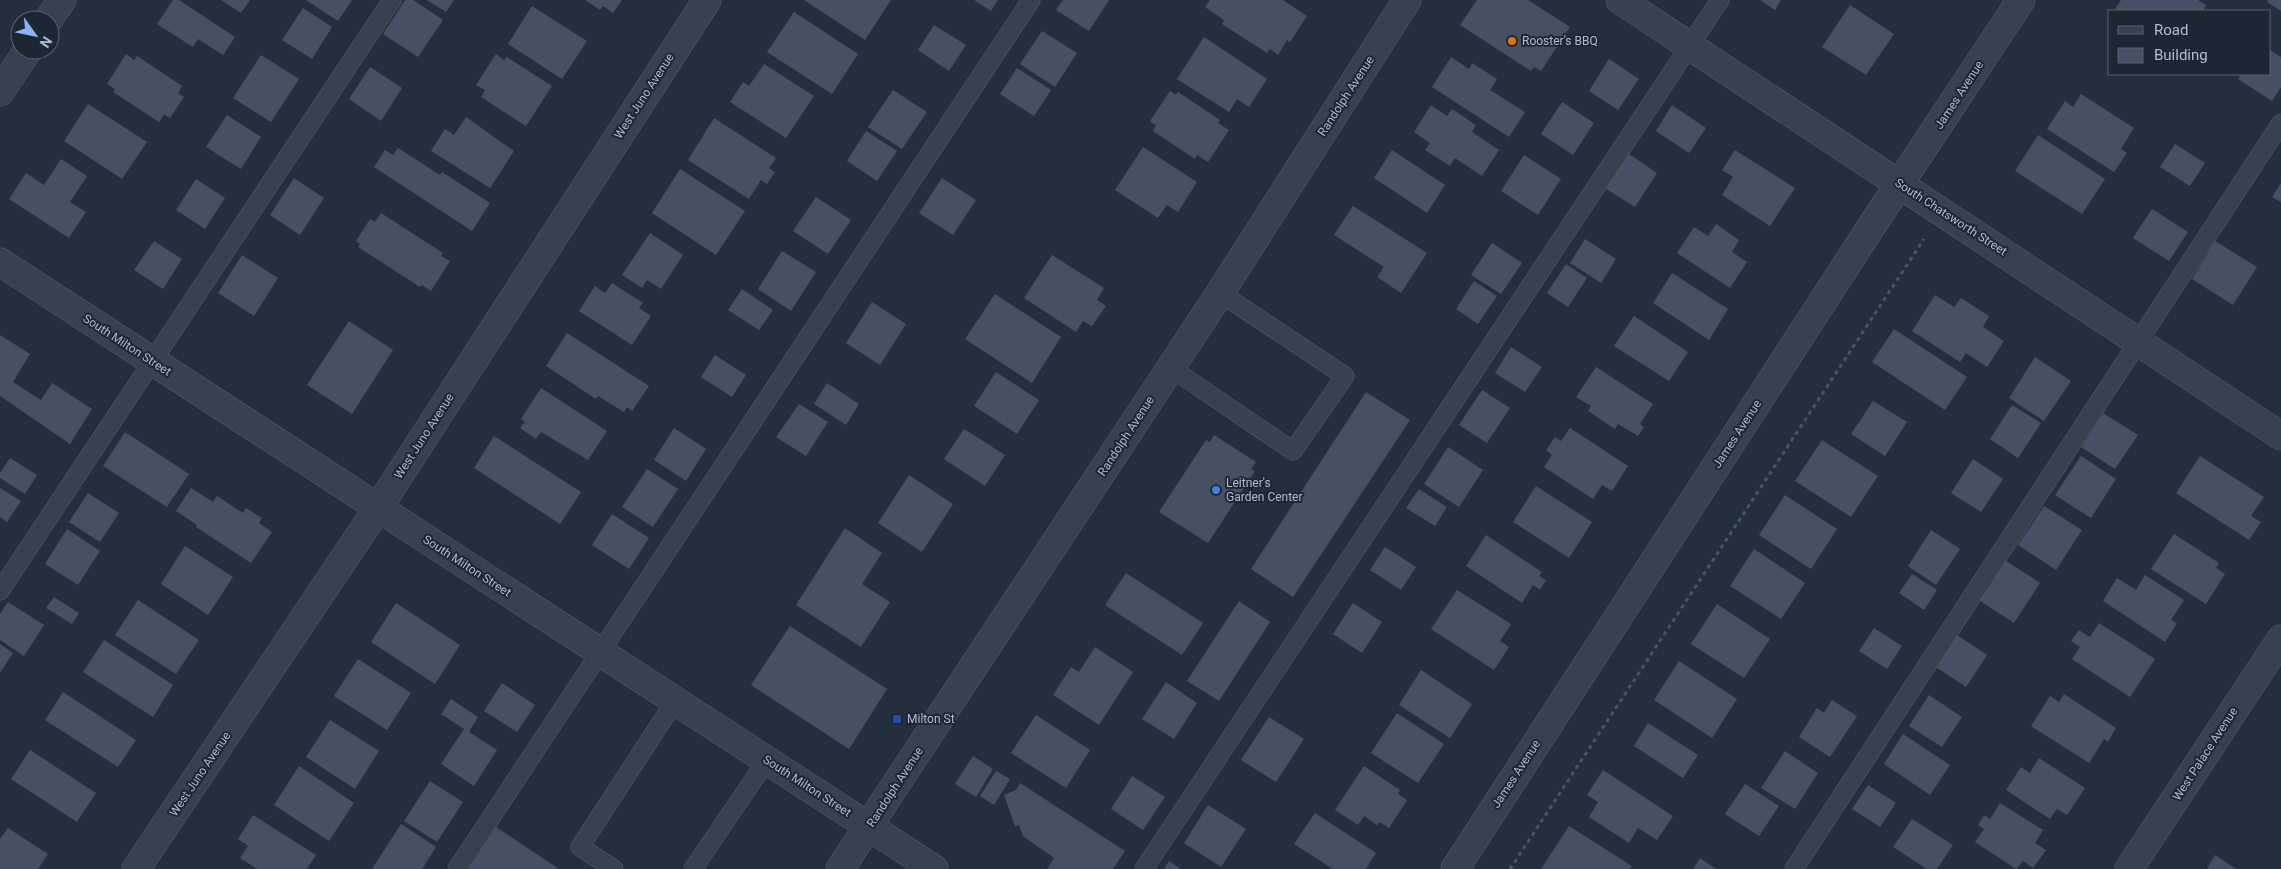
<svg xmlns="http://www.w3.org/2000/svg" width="2281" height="869" viewBox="0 0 2281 869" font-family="Roboto,sans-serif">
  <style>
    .building { fill: #455162 }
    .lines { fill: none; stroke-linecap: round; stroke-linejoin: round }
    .service-casing { stroke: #565f6c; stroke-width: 19 }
    .minor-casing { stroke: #565f6c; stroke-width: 29 }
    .tertiary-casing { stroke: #565f6c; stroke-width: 29 }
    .path { stroke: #44595c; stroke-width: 3; stroke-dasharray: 4 4; stroke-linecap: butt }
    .service { stroke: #38414e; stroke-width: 18 }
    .minor { stroke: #38414e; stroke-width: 28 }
    .tertiary { stroke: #38414e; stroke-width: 28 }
    .food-dot { fill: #e8710a; stroke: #1d2633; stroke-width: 2 }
    .shop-dot { fill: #3f7fe0; stroke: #1d2633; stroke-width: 2 }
    .transit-dot { fill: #1a4fb4; stroke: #1d2633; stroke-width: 2 }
    .labels { text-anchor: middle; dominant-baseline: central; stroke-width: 4; stroke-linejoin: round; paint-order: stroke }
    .poi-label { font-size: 12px; fill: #b4bcc9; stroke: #1d2633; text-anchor: start }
    .street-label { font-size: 12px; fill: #b4bcc9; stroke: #1d2633 }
  </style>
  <rect width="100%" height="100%" fill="#242f3e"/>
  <!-- building -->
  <g class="building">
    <path d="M173 0H179L235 37 223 55 198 39 193 47 157 24Z"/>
    <path d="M221 0H250L241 13Z"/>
    <path d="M306 0H352L338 21Z"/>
    <path d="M405 0H413L443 20 418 57 383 34Z"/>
    <path d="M427 0H454L446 12Z"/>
    <path d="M585 0H622L613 13 603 6 600 10Z"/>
    <path d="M804 0H891L865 40Z"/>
    <path d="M974 0H998L991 11Z"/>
    <path d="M1063 0H1109L1089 31 1056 10Z"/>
    <path d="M1210 0H1283L1307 16 1290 42 1287 40 1278 55 1270 49 1267 53 1222 24 1224 20 1205 7Z"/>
    <path d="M1477 0H1528L1570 27 1541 71 1534 67 1531 71 1460 25Z"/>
    <path d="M1760 0H1781L1775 10Z"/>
    <path d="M2121 0H2198L2206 5 2203 11H2118L2115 9Z"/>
    <path d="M2268 0H2281V11L2267 2Z"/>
    <path d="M1850 5 1894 34 1866 75 1822 47Z"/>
    <path d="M532 6 587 41 562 79 508 44Z"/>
    <path d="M303 8 332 27 312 59 282 40Z"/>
    <path d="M794 12 858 54 832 94 767 52Z"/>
    <path d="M934 25 966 45 949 71 918 50Z"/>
    <path d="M1042 31 1077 53 1055 87 1020 64Z"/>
    <path d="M1204 37 1267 79 1249 107 1237 99 1229 112 1177 79Z"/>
    <path d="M2270 50 2281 57V87L2272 101 2238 79 2241 74H2270Z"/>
    <path d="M126 54 134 60 137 56 182 86 178 93 184 97 170 118 164 114 159 122 113 92 115 89 107 84Z"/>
    <path d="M496 54 504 60 507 57 552 86 526 126 481 97 485 90 476 85Z"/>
    <path d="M261 55 299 79 271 122 233 98Z"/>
    <path d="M1451 57 1469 69 1472 63 1497 79 1490 90 1525 112 1509 137 1432 87Z"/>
    <path d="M1609 59 1639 79 1618 110 1589 91Z"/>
    <path d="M764 64 814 96 786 138 730 102 743 82 749 86Z"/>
    <path d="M370 67 402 88 381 121 349 99Z"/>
    <path d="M1017 68 1051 90 1034 116 1000 94Z"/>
    <path d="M893 90 927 112 902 149 868 127Z"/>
    <path d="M1170 91 1176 95 1178 92 1220 120 1218 123 1229 130 1208 162 1197 155 1195 159 1153 131 1156 125 1150 121Z"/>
    <path d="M2081 94 2134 128 2121 149 2127 153 2114 172 2047 129 2065 101 2073 107Z"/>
    <path d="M1562 102 1594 123 1573 155 1541 134Z"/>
    <path d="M88 104 147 142 122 179 64 141Z"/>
    <path d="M1431 105 1447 116 1452 109 1476 125 1472 132 1499 150 1482 176 1455 158 1450 166 1425 150 1430 143 1414 132Z"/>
    <path d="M1672 105 1706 128 1689 153 1656 131Z"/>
    <path d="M227 115 261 137 241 169 206 147Z"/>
    <path d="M466 117 514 151 490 188 431 151 445 129 454 135Z"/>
    <path d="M714 118 776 158 769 168 775 172 767 184 761 180 749 199 688 160Z"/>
    <path d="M866 131 897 151 877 181 847 161Z"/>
    <path d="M2038 135 2105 179 2082 214 2015 171Z"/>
    <path d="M2175 144 2205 163 2190 186 2160 167Z"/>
    <path d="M1143 147 1197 182 1178 212 1167 205 1158 218 1115 190Z"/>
    <path d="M398 148 440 175 442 172 490 203 472 231 374 167 385 150 393 155Z"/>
    <path d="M1392 150 1445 185 1427 213 1374 178Z"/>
    <path d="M1735 150 1795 188 1770 226 1722 195 1733 177 1722 170Z"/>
    <path d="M1626 152 1657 173 1635 207 1603 187Z"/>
    <path d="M1524 155 1561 179 1538 215 1501 191Z"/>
    <path d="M61 159 87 176 70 202 86 212 69 238 9 199 26 173 44 185Z"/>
    <path d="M680 169 745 211 716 255 652 213Z"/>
    <path d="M294 178 324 198 300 235 270 215Z"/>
    <path d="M942 178 976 200 953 235 919 213Z"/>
    <path d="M196 179 225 198 205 229 176 210Z"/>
    <path d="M2281 183V202L2272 197Z"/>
    <path d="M816 197 851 220 828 254 793 231Z"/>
    <path d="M1353 206 1427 253 1401 293 1377 277 1384 267 1334 235Z"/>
    <path d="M2152 209 2188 232 2169 261 2133 238Z"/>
    <path d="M381 213 443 253 441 256 450 261 431 291 422 285 420 287 358 247 360 244 356 241 370 219 375 222Z"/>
    <path d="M1716 224 1739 240 1732 252 1747 262 1730 288 1677 253 1694 227 1708 236Z"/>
    <path d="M650 233 683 255 661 289 647 280 642 288 622 275Z"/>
    <path d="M1585 239 1616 259 1601 283 1570 263Z"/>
    <path d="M154 241 182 259 163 289 134 270Z"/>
    <path d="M2215 241 2257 267 2233 305 2192 279Z"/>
    <path d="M1492 243 1522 263 1501 294 1471 275Z"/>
    <path d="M782 251 816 272 791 311 758 289Z"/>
    <path d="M242 255 278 278 254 316 218 293Z"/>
    <path d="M1052 255 1104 288 1097 300 1106 306 1092 326 1083 321 1076 332 1024 298Z"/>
    <path d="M1566 264 1587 278 1568 307 1547 293Z"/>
    <path d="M1672 273 1728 309 1709 340 1653 303Z"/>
    <path d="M1474 281 1497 296 1478 324 1456 309Z"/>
    <path d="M612 283 643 303 639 308 651 316 632 345 579 311 595 286 605 293Z"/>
    <path d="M742 289 773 310 759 330 728 310Z"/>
    <path d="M995 294 1061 337 1032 383 965 339Z"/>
    <path d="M1935 295 1954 307 1961 298 1989 316 1983 327 2004 341 1987 367 1966 353 1960 362 1912 331Z"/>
    <path d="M872 302 906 324 880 365 846 343Z"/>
    <path d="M1634 316 1688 352 1669 381 1614 346Z"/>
    <path d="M349 321 393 350 352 414 307 385Z"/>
    <path d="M1894 329 1967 377 1945 410 1872 362Z"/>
    <path d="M567 333 649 386 632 411 627 407 624 412 598 396 596 399 546 366Z"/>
    <path d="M0 335 30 354 13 382 41 400 52 383 92 409 70 444 0 396Z"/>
    <path d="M1511 347 1542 367 1525 392 1495 373Z"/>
    <path d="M715 355 746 375 732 397 701 377Z"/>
    <path d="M2035 357 2071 381 2044 421 2009 398Z"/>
    <path d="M1596 367 1653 404 1640 424 1644 427 1638 436 1618 424 1615 429 1588 411 1591 406 1576 397Z"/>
    <path d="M996 372 1039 400 1017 434 974 406Z"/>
    <path d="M827 383 859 404 846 425 814 404Z"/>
    <path d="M541 388 607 431 588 460 541 432 536 439 520 428 525 422 521 419Z"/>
    <path d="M1482 390 1510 408 1487 443 1459 425Z"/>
    <path d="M1366 392 1410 420 1293 597 1251 569Z"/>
    <path d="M1873 401 1907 422 1885 456 1851 434Z"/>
    <path d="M799 404 828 422 806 456 776 437Z"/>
    <path d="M2012 405 2041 423 2018 458 1990 439Z"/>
    <path d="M2103 413 2138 435 2115 469 2081 447Z"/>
    <path d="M674 428 706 449 686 481 654 460Z"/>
    <path d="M1570 428 1628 466 1612 491 1602 485 1593 499 1544 467 1552 455 1546 450 1555 437 1561 441Z"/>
    <path d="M964 429 1005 455 985 486 944 459Z"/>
    <path d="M125 432 189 474 167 507 103 466Z"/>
    <path d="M1214 435 1256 462 1251 469 1255 471 1208 543 1159 512 1206 440 1210 442Z"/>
    <path d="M494 436 581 492 560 524 474 468Z"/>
    <path d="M1822 440 1878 476 1851 517 1795 481Z"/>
    <path d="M1448 447 1483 470 1459 507 1424 484Z"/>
    <path d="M2081 456 2116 479 2091 518 2055 495Z"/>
    <path d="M2200 456 2264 497 2251 516 2261 522 2249 540 2176 493Z"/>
    <path d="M10 458 37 475 25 494 0 478V473Z"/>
    <path d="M1973 459 2003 479 1981 512 1951 493Z"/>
    <path d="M647 469 678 489 653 527 622 507Z"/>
    <path d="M909 475 953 504 922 552 878 523Z"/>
    <path d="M1536 486 1592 522 1569 558 1513 522Z"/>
    <path d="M0 488 21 501 7 522 0 517Z"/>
    <path d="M191 488 213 502 217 496 243 513 246 508 262 518 259 523 272 532 251 563 196 527 197 525 176 511Z"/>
    <path d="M1419 489 1447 507 1435 526 1406 508Z"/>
    <path d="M88 493 119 513 100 542 69 522Z"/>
    <path d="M1785 495 1837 529 1811 569 1759 535Z"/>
    <path d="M2044 506 2082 530 2056 570 2018 545Z"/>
    <path d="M612 514 649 538 629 569 592 545Z"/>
    <path d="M845 528 882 553 862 584 890 602 861 647 796 605Z"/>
    <path d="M67 529 100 551 78 585 45 564Z"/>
    <path d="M1931 530 1960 549 1936 585 1908 566Z"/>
    <path d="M2174 534 2219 563 2216 568 2225 574 2206 604 2151 569Z"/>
    <path d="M1486 535 1542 572 1539 576 1546 580 1540 590 1533 585 1522 603 1466 566Z"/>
    <path d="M185 546 233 577 208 615 161 584Z"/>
    <path d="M1385 547 1416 567 1401 590 1370 570Z"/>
    <path d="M1754 549 1805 583 1781 619 1730 586Z"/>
    <path d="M2003 559 2040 583 2014 623 1977 599Z"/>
    <path d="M1126 573 1203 623 1182 655 1105 605Z"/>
    <path d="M1912 574 1937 590 1924 610 1899 593Z"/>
    <path d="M2145 575 2184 600 2171 620 2177 623 2165 642 2103 601 2117 578 2136 590Z"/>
    <path d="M1457 590 1511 624 1500 641 1509 647 1494 670 1431 629Z"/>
    <path d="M54 597 79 613 72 624 46 608Z"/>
    <path d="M138 600 199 640 176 674 115 635Z"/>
    <path d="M1239 601 1270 622 1219 701 1187 681Z"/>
    <path d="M8 602 44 625 24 656 0 640V614Z"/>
    <path d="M396 603 460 645 435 684 371 642Z"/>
    <path d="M1353 603 1382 622 1362 653 1333 634Z"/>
    <path d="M1717 604 1770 639 1744 678 1691 644Z"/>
    <path d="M2099 623 2155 659 2130 697 2072 659 2080 647 2071 641 2079 630 2090 637Z"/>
    <path d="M790 626 887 689 849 749 751 685Z"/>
    <path d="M1874 628 1902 646 1887 669 1859 651Z"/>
    <path d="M1957 635 1987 655 1966 687 1936 667Z"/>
    <path d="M104 640 173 685 153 717 83 672Z"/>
    <path d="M0 644 13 653 0 673Z"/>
    <path d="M1095 647 1133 672 1099 725 1053 695 1071 667 1079 672Z"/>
    <path d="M358 659 411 693 387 730 334 696Z"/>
    <path d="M1679 661 1737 699 1712 738 1654 700Z"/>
    <path d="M1421 670 1472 704 1450 738 1399 705Z"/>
    <path d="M1166 682 1197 703 1174 739 1142 719Z"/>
    <path d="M502 683 535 705 517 732 484 711Z"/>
    <path d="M63 692 136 740 118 767 45 720Z"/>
    <path d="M2064 694 2116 728 2108 742 2104 739 2089 763 2031 726 2050 696 2059 702Z"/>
    <path d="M1929 695 1962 717 1942 747 1909 726Z"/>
    <path d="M451 699 478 717 469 732 497 750 474 786 441 764 464 729 441 714Z"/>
    <path d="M1832 700 1857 716 1830 757 1799 737 1817 708 1824 713Z"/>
    <path d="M1397 713 1444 744 1418 783 1371 753Z"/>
    <path d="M1036 715 1090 750 1066 788 1011 753Z"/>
    <path d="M1269 717 1304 739 1276 782 1241 760Z"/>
    <path d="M330 720 379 751 355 789 306 757Z"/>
    <path d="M1648 723 1698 755 1683 778 1634 746Z"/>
    <path d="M1903 734 1950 765 1930 795 1884 764Z"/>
    <path d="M30 750 96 793 77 822 11 779Z"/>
    <path d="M1785 751 1818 773 1795 809 1761 788Z"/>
    <path d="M973 756 993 769 976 797 955 784Z"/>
    <path d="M2039 758 2085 788 2067 815 2057 809 2050 819 2006 790 2021 767 2030 773Z"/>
    <path d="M299 766 354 803 329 841 274 805Z"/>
    <path d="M1364 766 1400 790 1398 794 1407 800 1389 828 1380 822 1377 825 1364 816 1358 825 1335 810Z"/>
    <path d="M1603 770 1673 816 1657 840 1638 828 1629 843 1589 817 1598 802 1587 795Z"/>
    <path d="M996 771 1010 779 994 805 980 796Z"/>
    <path d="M1132 776 1165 797 1143 830 1111 809Z"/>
    <path d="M430 781 463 802 437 842 404 821Z"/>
    <path d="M1020 783 1125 851 1113 869H1047L1054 858 1023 836 1019 825 1015 826 1004 795 1016 790Z"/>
    <path d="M1745 784 1779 806 1759 836 1725 814Z"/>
    <path d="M1868 785 1896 803 1880 827 1852 809Z"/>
    <path d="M2000 803 2043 830 2035 843 2046 850 2033 868 2023 861 2016 869 1975 842 1984 829 1978 825 1984 815 1990 819Z"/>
    <path d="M1208 805 1246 829 1221 867 1184 843Z"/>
    <path d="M1315 813 1376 853 1366 869H1333L1294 844Z"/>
    <path d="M253 815 316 855 307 869H257L240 858 248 846 238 839Z"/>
    <path d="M1912 819 1953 845 1937 869H1927L1893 847Z"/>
    <path d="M401 824 436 847 422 869H372Z"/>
    <path d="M1569 826 1632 866 1630 869H1541Z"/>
    <path d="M496 827 559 869H468Z"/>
    <path d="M8 828 48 854 38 869H0V839Z"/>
    <path d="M2215 855 2236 869H2207Z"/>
    <path d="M1700 858 1716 869H1693Z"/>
    <path d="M1169 861 1181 869H1164Z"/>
  </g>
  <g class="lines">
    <!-- service casing -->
    <g class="service-casing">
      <g id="service">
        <path d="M1171 368 1293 451 1345 376 1220 293"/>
        <path d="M0 591 392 0"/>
        <path d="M457 869 1031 0"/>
        <path d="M614 869 580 847 675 701"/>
        <path d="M693 869 767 760"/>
        <path d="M1144 869 1720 0"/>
        <path d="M1794 869 2281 123"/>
      </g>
    </g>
    <!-- minor casing -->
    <g class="minor-casing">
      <g id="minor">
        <path d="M1620 0 2281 436"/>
        <path d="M48 20 62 0"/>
        <path d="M0 92 28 50"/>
        <path d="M0 262 934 869"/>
        <path d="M136 869 378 508 707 0"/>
        <path d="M1455 869 1871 227 2021 0"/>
        <path d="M2129 869 2281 639"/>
      </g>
    </g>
    <!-- tertiary casing -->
    <g class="tertiary-casing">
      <path id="tertiary" d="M840 869 1220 293 1407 0"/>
    </g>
    <!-- path -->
    <path class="path" d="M1510 869 1924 239"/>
    <!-- service -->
    <use href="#service" class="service"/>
    <!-- minor -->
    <use href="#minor" class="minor"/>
    <!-- tertiary -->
    <use href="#tertiary" class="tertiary"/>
  </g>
  <!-- markers -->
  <circle class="food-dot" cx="1512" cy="41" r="5"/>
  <circle class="shop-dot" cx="1216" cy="490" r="5"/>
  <rect class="transit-dot" x="892" y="714" width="10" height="10" rx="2.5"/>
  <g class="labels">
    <!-- poi labels -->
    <g class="poi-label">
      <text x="1522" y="41">Rooster's BBQ</text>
      <text x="1226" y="483">Leitner's<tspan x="1226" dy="14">Garden Center</tspan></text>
      <text x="907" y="719">Milton St</text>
    </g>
    <!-- street labels -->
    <g class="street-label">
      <text transform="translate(1959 95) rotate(-57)">James Avenue</text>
      <text transform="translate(644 96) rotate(-57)">West Juno Avenue</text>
      <text transform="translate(1346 96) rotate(-57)">Randolph Avenue</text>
      <text transform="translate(1951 217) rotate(33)">South Chatsworth Street</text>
      <text transform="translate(127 345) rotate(33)">South Milton Street</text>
      <text transform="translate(1737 434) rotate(-57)">James Avenue</text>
      <text transform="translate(424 436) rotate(-57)">West Juno Avenue</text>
      <text transform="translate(1126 436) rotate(-57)">Randolph Avenue</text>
      <text transform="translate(467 566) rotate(33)">South Milton Street</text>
      <text transform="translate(2205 754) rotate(-57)">West Palace Avenue</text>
      <text transform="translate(200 774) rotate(-56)">West Juno Avenue</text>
      <text transform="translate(1516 774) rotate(-57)">James Avenue</text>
      <text transform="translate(807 786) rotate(33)">South Milton Street</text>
      <text transform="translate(895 787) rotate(-57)">Randolph Avenue</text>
    </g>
  </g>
  <!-- legend -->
  <rect x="2108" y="10" width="162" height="65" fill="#1d2633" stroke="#59626f"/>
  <rect x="2118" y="26" width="25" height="8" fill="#38414e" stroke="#59626f"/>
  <text x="2154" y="35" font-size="15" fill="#b4bcc9">Road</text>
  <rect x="2118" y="48" width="25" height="15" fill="#455162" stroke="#59626f"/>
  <text x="2154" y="60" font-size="15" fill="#b4bcc9">Building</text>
  <!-- north arrow -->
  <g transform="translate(35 35) rotate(123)"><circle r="24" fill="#1d2633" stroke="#59626f"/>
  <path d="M0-4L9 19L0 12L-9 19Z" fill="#8ab4f8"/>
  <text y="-8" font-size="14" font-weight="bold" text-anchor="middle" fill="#b4bcc9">N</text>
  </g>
</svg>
